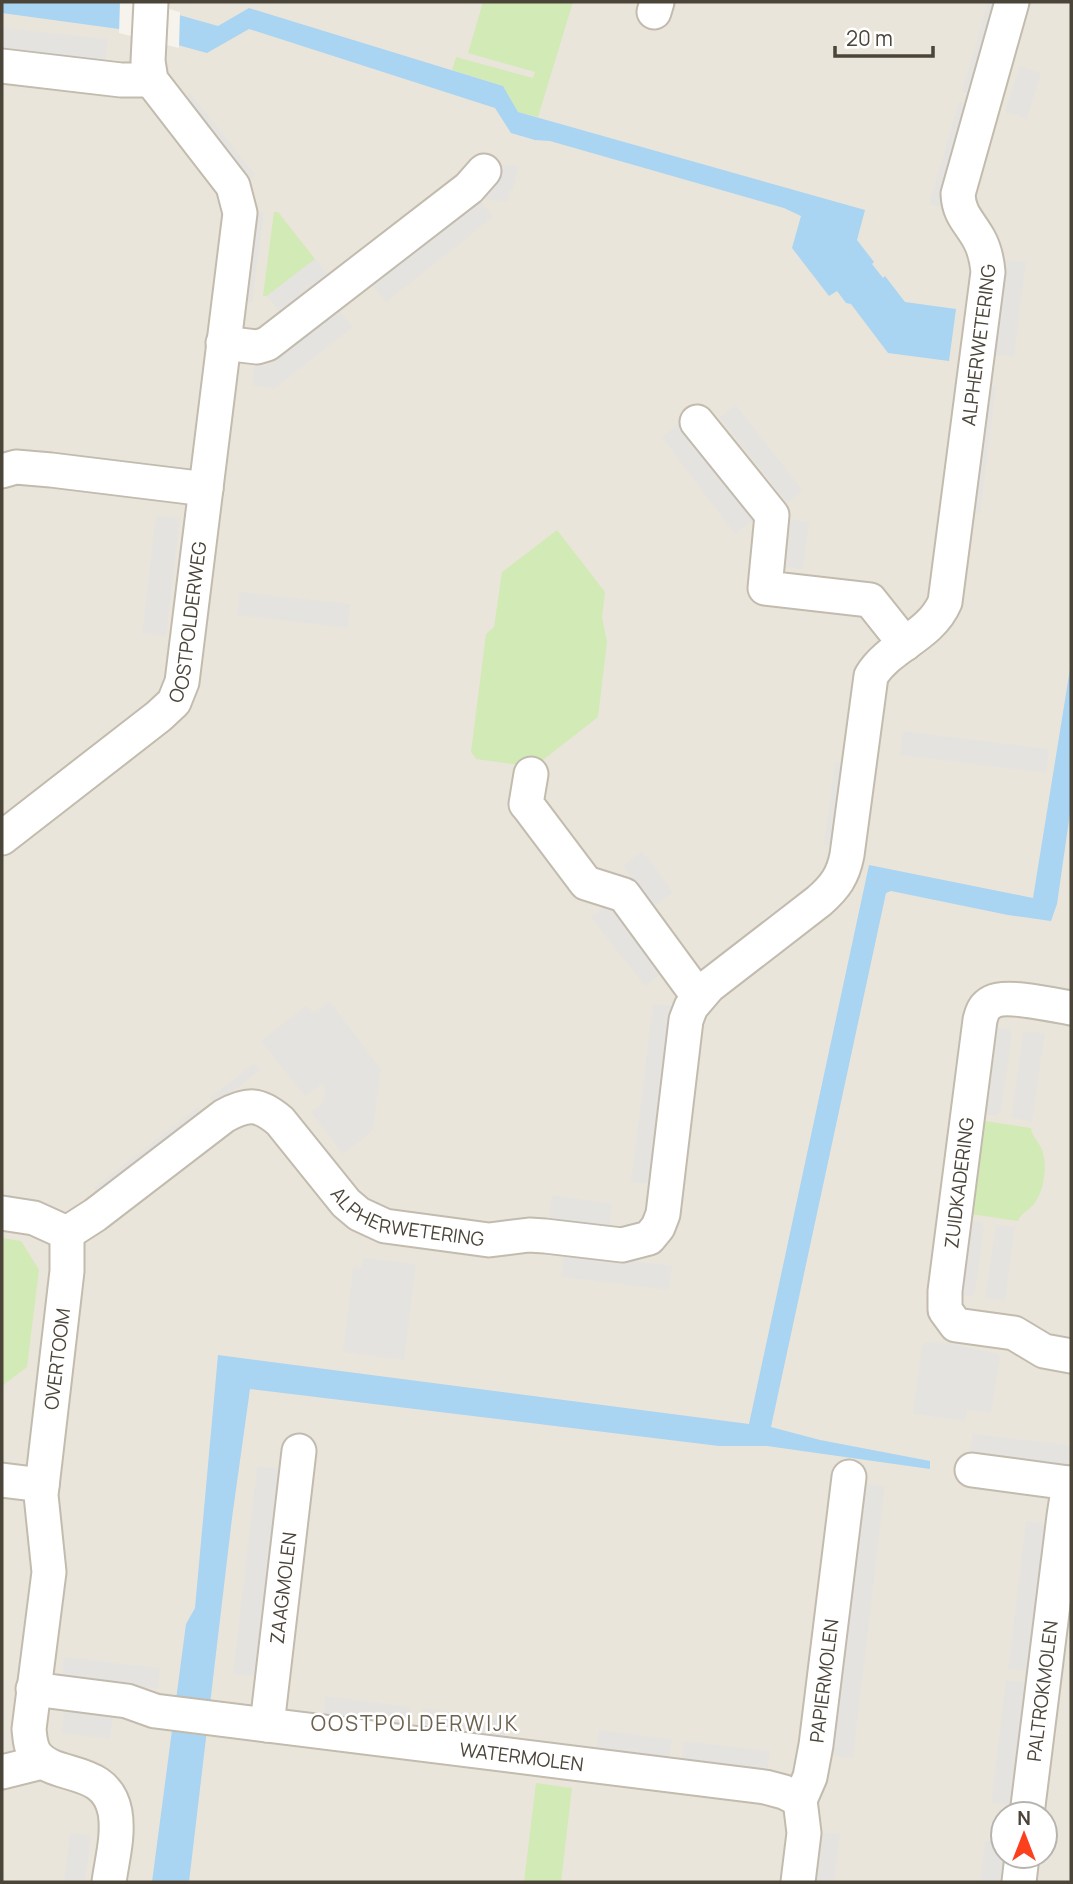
<svg xmlns="http://www.w3.org/2000/svg" width="1073" height="1884" viewBox="0 0 1073 1884" font-family="Manrope,sans-serif">
  <style>
    .residential { fill: #eae5da; fill-rule: evenodd }
    .green { fill: #d2eab5 }
    .parking { fill: #e5e3e0 }
    .water { fill: #a9d4f2 }
    .pier { fill: #f6f3ec }
    .lines { fill: none; stroke-linecap: round; stroke-linejoin: round }
    .street-casing { stroke: #c2bbae; stroke-width: 37 }
    .street { stroke: #fff; stroke-width: 33 }
    .labels { text-anchor: middle; dominant-baseline: central; stroke-width: 5; stroke-linejoin: round; paint-order: stroke }
    .street-label { font-size: 19px; fill: #4b4439; stroke: #fff }
    .neighbourhood-label { font-size: 21px; letter-spacing: 2px; fill: #6e6250; stroke: #fff }
  </style>
  <rect width="100%" height="100%" fill="#f6f3ec"/>
  <!-- residential -->
  <path class="residential" d="M2 2H1071V1882H2ZM1003 1814H1045V1856H1003Z"/>
  <!-- green -->
  <g class="green">
    <path d="M483 2H573L538 117 518 112 503 86 452 70 456 57 533 78 535 72 468 53Z"/>
    <path d="M274 212H278L315 259 267 296H263Z"/>
    <path d="M557 530 605 592 602 617 607 642 598 717 534 767 476 759 471 752 486 634 494 627 502 572Z"/>
    <path d="M978 1120 1031 1128C1032 1138 1041 1143 1043 1153 1047 1166 1044 1189 1036 1201 1031 1210 1022 1211 1018 1221L964 1213Z"/>
    <path d="M2 1238 21 1241 39 1270 27 1367 2 1386Z"/>
    <path d="M536 1783 572 1788 561 1882H524Z"/>
  </g>
  <!-- parking -->
  <g class="parking">
    <path d="M988 2H997L970 94 962 92Z"/>
    <path d="M2 28 108 39 105 63 2 53Z"/>
    <path d="M1020 66 1041 73 1027 119 1005 112Z"/>
    <path d="M190 93 255 175 247 181 182 99Z"/>
    <path d="M959 102 969 105 940 207 929 204Z"/>
    <path d="M499 165 519 166 513 190H510L508 202 483 199Z"/>
    <path d="M480 201 493 217 386 302 372 285Z"/>
    <path d="M254 212 264 213 252 303 243 302Z"/>
    <path d="M315 259 329 276 281 313 267 296Z"/>
    <path d="M1004 260 1026 262 1014 357 993 355Z"/>
    <path d="M338 308 353 327 274 389 252 385 255 364 266 366Z"/>
    <path d="M987 386 996 387 980 514 970 512Z"/>
    <path d="M736 405 803 491 787 503 719 417Z"/>
    <path d="M680 423 754 520 735 534 662 437Z"/>
    <path d="M156 515 180 518 166 636 142 633Z"/>
    <path d="M785 519 809 522 803 569 779 566Z"/>
    <path d="M240 592 350 604 348 628 237 615Z"/>
    <path d="M903 731 1049 749 1046 773 900 755Z"/>
    <path d="M835 762 845 763 834 846 824 845Z"/>
    <path d="M642 851 673 892 653 907 623 866Z"/>
    <path d="M609 904 662 973 645 986 591 917Z"/>
    <path d="M330 1001 381 1069 373 1130 343 1154 311 1112 323 1103 325 1086 323 1083 305 1096 261 1041 306 1006 314 1013Z"/>
    <path d="M653 1004 673 1006 651 1184 631 1182Z"/>
    <path d="M992 1026 1009 1029 1012 1034 1001 1112 995 1116 980 1113Z"/>
    <path d="M1027 1031 1045 1034 1032 1122 1011 1117 1023 1033Z"/>
    <path d="M254 1063 260 1070 216 1105 210 1098Z"/>
    <path d="M198 1107 203 1115 100 1195 94 1188Z"/>
    <path d="M552 1195 612 1204 609 1227 549 1219Z"/>
    <path d="M964 1220 981 1222 984 1228 975 1292 970 1296 955 1294Z"/>
    <path d="M996 1225 1015 1227 1005 1301 987 1299 985 1297Z"/>
    <path d="M564 1252 672 1266 669 1290 561 1277Z"/>
    <path d="M364 1258 416 1264 404 1360 343 1352 353 1267 361 1268Z"/>
    <path d="M926 1342 948 1343 998 1354 1000 1358 991 1413 967 1410 965 1421 914 1414 913 1409 922 1346Z"/>
    <path d="M973 1434 1067 1445 1070 1448 1068 1468 969 1456Z"/>
    <path d="M257 1466 283 1469 260 1677 233 1674Z"/>
    <path d="M862 1483 885 1486 853 1758 830 1755Z"/>
    <path d="M1026 1521 1049 1524 1030 1671 1008 1669Z"/>
    <path d="M64 1657 160 1668 158 1689 62 1678Z"/>
    <path d="M1006 1680 1029 1683 1013 1806 991 1803Z"/>
    <path d="M325 1696 411 1707 408 1729 323 1718Z"/>
    <path d="M423 1708 509 1719 506 1741 420 1730Z"/>
    <path d="M64 1709 113 1715 110 1739 61 1733Z"/>
    <path d="M599 1730 672 1739 669 1760 596 1751Z"/>
    <path d="M684 1741 770 1751 767 1772 681 1762Z"/>
    <path d="M818 1832 840 1834 834 1882H812Z"/>
    <path d="M70 1833 91 1836 85 1882H64Z"/>
    <path d="M985 1841 1003 1843V1856H1007L1004 1882H980Z"/>
  </g>
  <!-- water -->
  <g class="water">
    <path d="M2 2H133L218 26 249 8 503 86 518 112 865 210 857 240 874 262 872 264 883 278 885 276 905 302 956 309 949 361 888 353 851 304 846 303 837 291 829 296 792 248 801 216 784 208 550 141 535 140 511 133 495 108 249 29 207 53 119 29 2 13Z"/>
    <path d="M1071 663V806L1057 904 1051 921 1008 915 891 891 886 893 771 1427 820 1440 930 1461V1469L767 1446H719L250 1389 232 1518 189 1882H152L186 1624 195 1608 218 1355 749 1424 869 865 1033 898Z"/>
  </g>
  <!-- pier -->
  <path class="pier" d="M120 2H145L180 12 179 48 119 33Z"/>
  <g class="lines">
    <!-- street casing -->
    <g class="street-casing">
      <g id="street">
        <path d="M654 12 657 2"/>
        <path d="M2 66 121 80H151"/>
        <path d="M223 343 257 347 267 344 469 188 484 171"/>
        <path d="M697 422 772 515 765 588 870 600 905 644"/>
        <path d="M2 471 16 467 51 470 206 489"/>
        <path d="M531 774 526 804 531 810 586 883 624 895 698 996"/>
        <path id="s1" d="M2 838 159 716 174 702 182 682 240 213 233 186 151 80 148 61 151 2"/>
        <path d="M1071 1008C1054 1005 1006 994 992 1002 984 1006 982 1012 980 1020L945 1291V1310L956 1325 1014 1333 1044 1351 1071 1356"/>
        <path d="M2 1213 34 1218 67 1233"/>
        <path id="s2" d="M67 1233 95 1215 224 1116C248 1103 259 1103 280 1121L346 1203 359 1214 385 1226 489 1240 529 1235 545 1236 622 1245 649 1238 658 1227 663 1214 686 1020 691 1007 709 986 819 901C835 887 843 876 847 855L871 676C890 645 930 637 945 602L988 272C987 260 985 250 979 239 969 221 959 215 958 194L1012 2"/>
        <path d="M67 1233V1271L41 1495 49 1572 29 1729C30 1738 30 1747 36 1755 55 1780 106 1765 115 1812 119 1835 112 1860 109 1882"/>
        <path d="M972 1470 1069 1483"/>
        <path d="M2 1480 42 1485"/>
        <path id="s3" d="M33 1689 127 1701 155 1711 765 1787 784 1792 800 1800"/>
        <path id="s4" d="M267 1725 299 1451"/>
        <path d="M2 1772 42 1762"/>
        <path id="s5" d="M1027 1814 1064 1516 1069 1483 1071 1484"/>
        <path id="s6" d="M798 1882 804 1833 800 1800 810 1777 816 1745 849 1477"/>
        <path d="M1019 1882 1022 1856"/>
      </g>
    </g>
    <!-- street -->
    <use href="#street" class="street"/>
  </g>
  <g class="labels">
    <!-- street labels -->
    <g class="street-label">
      <text stroke="none"><textPath href="#s2" startOffset="1680">ALPHERWETERING</textPath></text>
      <text stroke="none"><textPath href="#s1" startOffset="301">OOSTPOLDERWEG</textPath></text>
      <text transform="translate(959 1183) rotate(-83)">ZUIDKADERING</text>
      <text stroke="none"><textPath href="#s2" startOffset="427">ALPHERWETERING</textPath></text>
      <text transform="translate(57 1359) rotate(-83)">OVERTOOM</text>
      <text stroke="none"><textPath href="#s4" startOffset="138">ZAAGMOLEN</textPath></text>
      <text stroke="none"><textPath href="#s6" startOffset="205">PAPIERMOLEN</textPath></text>
      <text stroke="none"><textPath href="#s5" startOffset="124">PALTROKMOLEN</textPath></text>
      <text stroke="none"><textPath href="#s3" startOffset="494">WATERMOLEN</textPath></text>
    </g>
    <!-- neighbourhood labels -->
    <g class="neighbourhood-label">
      <text x="415" y="1723">OOSTPOLDERWIJK</text>
    </g>
  </g>
  <!-- border -->
  <rect width="1073" height="1884" fill="none" stroke="#4b4439" stroke-width="7"/>
  <!-- north arrow -->
  <g transform="translate(1024 1835)"><circle r="33" fill="#ffffff" stroke="#b7b4b0" stroke-width="2"/>
  <path d="M0-5L12 26L0 18L-12 26Z" fill="#fc3f1d"/>
  <text y="-10" font-size="19" font-weight="bold" text-anchor="middle" fill="#4b4439">N</text>
  </g>
  <!-- scale -->
  <path d="M835 46v10h98v-10" fill="none" stroke="#4b4439" stroke-width="3.5"/>
  <text x="846" y="46" font-size="21" fill="#4b4439" stroke="#ffffff" stroke-width="5" paint-order="stroke">20 m</text>
</svg>
